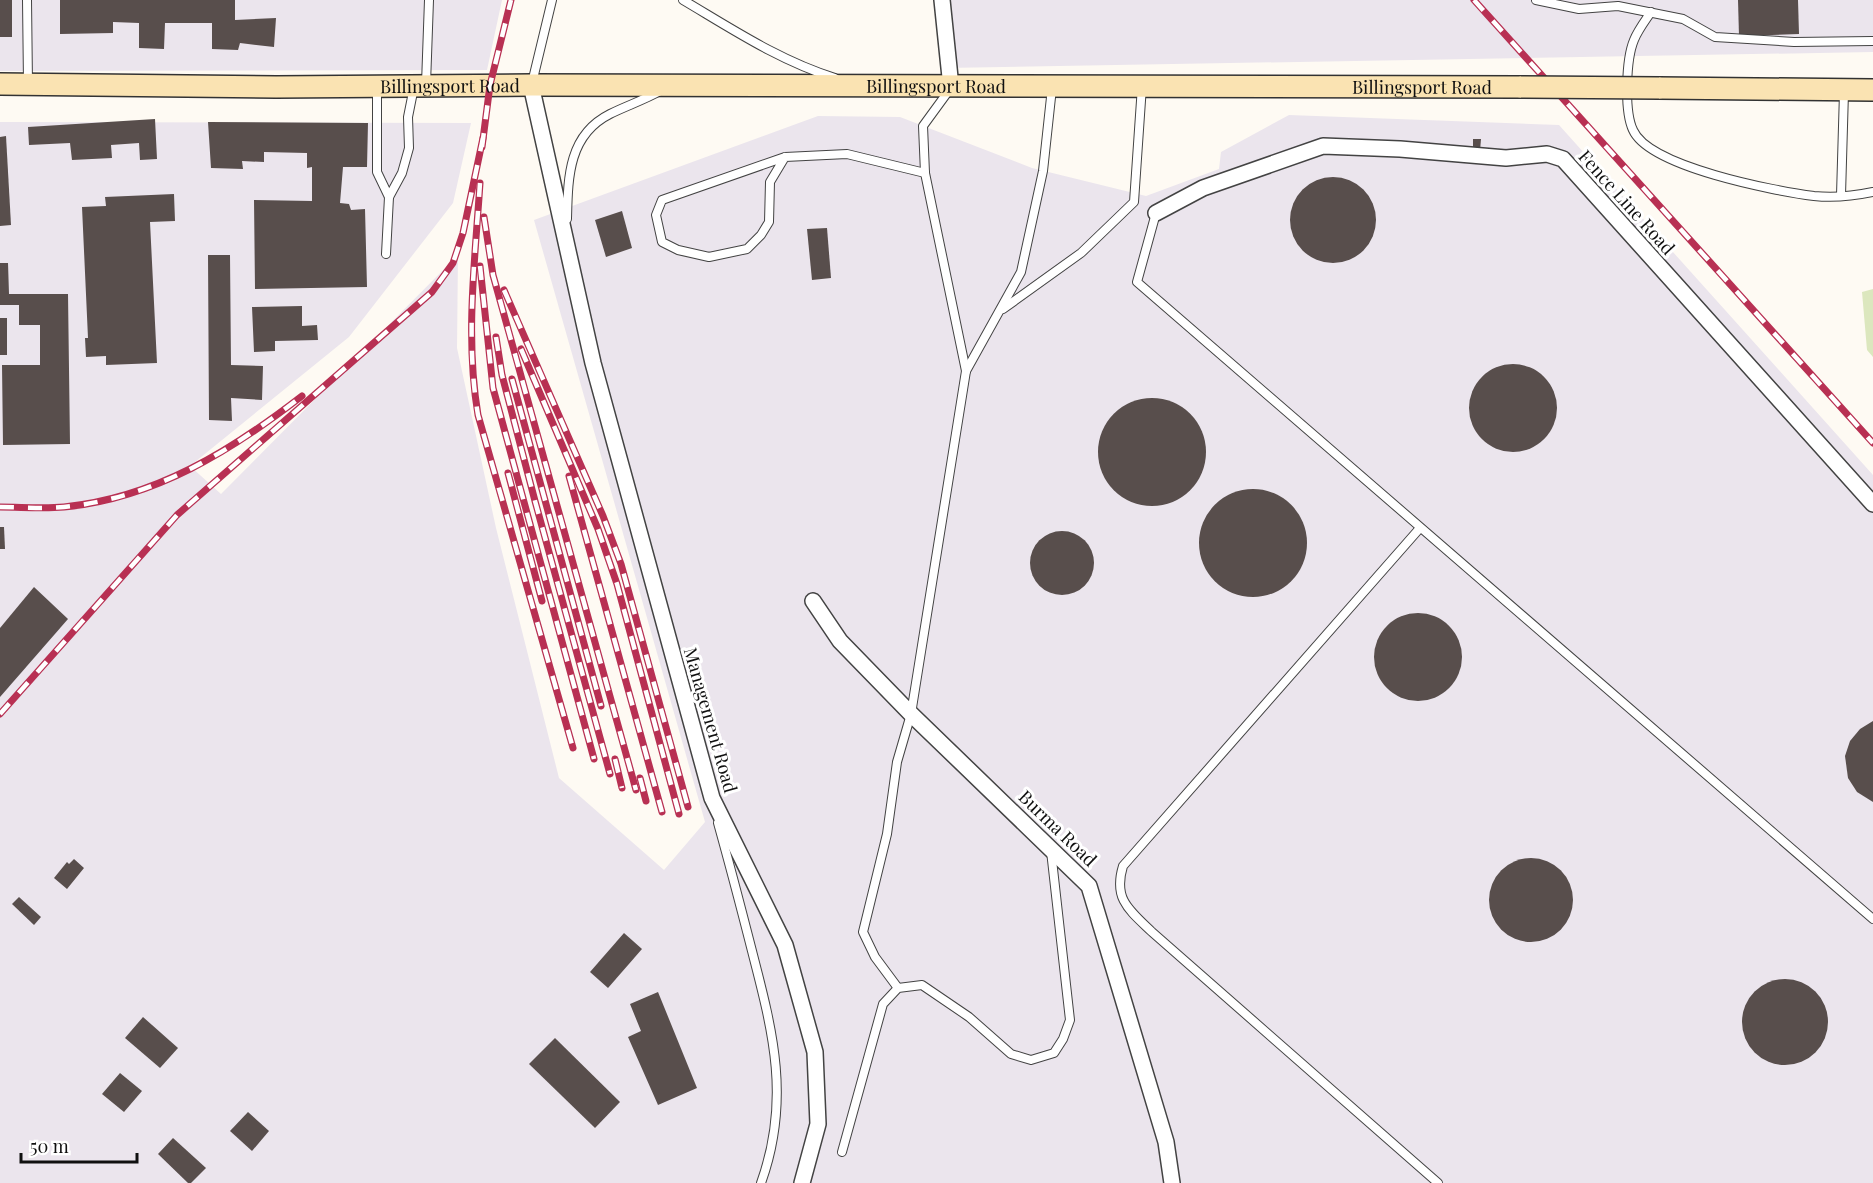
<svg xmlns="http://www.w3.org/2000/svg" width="1873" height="1183" viewBox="0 0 1873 1183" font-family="'Playfair Display',serif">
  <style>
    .industrial { fill: #ebe5ed }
    .green { fill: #dce7be }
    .building { fill: #584e4c }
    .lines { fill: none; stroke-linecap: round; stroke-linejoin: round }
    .lane-casing { stroke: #434343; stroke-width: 10 }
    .street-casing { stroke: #434343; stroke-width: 18 }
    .secondary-casing { stroke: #323232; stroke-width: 24 }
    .lane { stroke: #fff; stroke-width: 8 }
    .street { stroke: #fff; stroke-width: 15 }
    .secondary { stroke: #fae3b2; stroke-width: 21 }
    .rail-casing { stroke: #b83053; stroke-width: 7 }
    .rail { stroke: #fff; stroke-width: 4.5; stroke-dasharray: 14; stroke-linecap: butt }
    .secondary-bridge-casing { stroke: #323232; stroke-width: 24; stroke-linecap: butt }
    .secondary-bridge { stroke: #fae3b2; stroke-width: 21 }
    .labels { text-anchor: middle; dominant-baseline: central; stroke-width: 6; stroke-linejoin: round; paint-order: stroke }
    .street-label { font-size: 18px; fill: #101010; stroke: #fff }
  </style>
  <rect width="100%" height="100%" fill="#fefaf3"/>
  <!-- industrial -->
  <g class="industrial">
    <path d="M0 0H502L487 70 0 71Z"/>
    <path d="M938 0H1873V52L945 68Z"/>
    <path d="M1289 115 1559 125 1873 475V1183H0V122L471 123 453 203 349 337 190 466 221 494 458 255 457 348 496 528 559 778 664 870 705 822 534 220 818 116 900 117 1032 168 1146 196 1219 169 1221 152Z"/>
  </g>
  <!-- green -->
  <path class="green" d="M1873 289V357L1867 350 1862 292Z"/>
  <!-- building -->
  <g class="building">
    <rect x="0" y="0" width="12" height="37"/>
    <path d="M60 0H235V20L276 18 274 47 240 43 238 50 212 49V23H165L164 49 139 48V23L113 22V33L60 34Z"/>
    <path d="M1738 0H1798L1799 34 1739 36Z"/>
    <path d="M155 119 157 159 140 160 139 143 111 145 112 158 72 160 70 143 29 145 28 127Z"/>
    <path d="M208 122 368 123 367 167H343L340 203 349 204 351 210 365 209 367 287 255 289 254 200 312 201V167L307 168V153L264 152V162L242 161 243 169 211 168Z"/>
    <path d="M6 136 11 225 0 226V137Z"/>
    <path d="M1473 139H1481L1480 151H1473Z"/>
    <circle cx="1333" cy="220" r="43"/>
    <path d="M174 194 175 221 150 222 157 363 106 365V356L86 357 85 338H88L82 207 106 206 105 197Z"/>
    <path d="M622 211 632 248 606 257 595 220Z"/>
    <path d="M827 228 831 278 812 280 807 229Z"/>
    <path d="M208 255H230L231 365 263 366 262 400 231 398 232 421 209 420Z"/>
    <path d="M0 263H8L9 294H68L70 444 3 445 2 365H40V325H19V305H0Z"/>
    <path d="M302 306V326L317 325 318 340 275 341V351L254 352 252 307Z"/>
    <rect x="0" y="318" width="7" height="37"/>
    <circle cx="1513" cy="408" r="44"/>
    <circle cx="1152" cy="452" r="54"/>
    <circle cx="1253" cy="543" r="54"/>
    <path d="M0 527H4L5 549H0Z"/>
    <circle cx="1062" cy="563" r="32"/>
    <path d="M34 587 68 619 0 697V628Z"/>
    <circle cx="1418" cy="657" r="44"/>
    <path d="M1873 721V802L1857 792 1848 778 1845 756 1850 741 1860 729Z"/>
    <circle cx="1531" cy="900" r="42"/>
    <path d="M74 859 84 868 67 889 54 878 67 862 69 864Z"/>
    <path d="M19 897 41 917 34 925 12 904Z"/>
    <path d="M624 933 642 949 608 988 590 972Z"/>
    <circle cx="1785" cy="1022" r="43"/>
    <path d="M658 992 697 1088 658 1105 628 1037 641 1031 630 1004Z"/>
    <path d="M143 1017 178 1048 160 1068 125 1038Z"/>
    <path d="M555 1038 620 1102 595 1128 529 1064Z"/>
    <path d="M120 1073 142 1091 124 1112 102 1094Z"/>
    <path d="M248 1112 269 1131 252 1151 230 1131Z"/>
    <path d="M173 1138 206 1168 191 1183H188L158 1154Z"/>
  </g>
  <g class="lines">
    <!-- lane casing -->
    <g class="lane-casing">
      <g id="lane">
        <path d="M27 0 28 83"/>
        <path d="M683 0C732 29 780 61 835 78"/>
        <path d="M1536 0 1579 9 1618 6 1683 19 1715 37 1794 42 1873 41"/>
        <path d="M1651 12C1645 21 1638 30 1634 40 1626 59 1624 111 1633 130 1649 167 1775 191 1814 196 1833 198 1854 196 1873 192"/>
        <path d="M532 83 552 0"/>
        <path d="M426 84 429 0"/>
        <path d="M377 87V172L389 197"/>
        <path d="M950 89 923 126 925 173 966 371"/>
        <path d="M785 157 770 182 769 222 761 235 747 249 709 257 678 250 662 242 656 215 662 200 785 157 847 154 925 173"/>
        <path d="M1841 195 1844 92"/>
        <path d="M1156 213 1137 282 1873 919"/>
        <path d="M567 219C568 178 568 135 610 114 626 106 644 100 660 91"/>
        <path d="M386 254 389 197 402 173 409 148 408 117 414 87"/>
        <path d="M1003 309 1081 253 1134 202 1142 86"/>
        <path d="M1420 528 1123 866C1113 899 1129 910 1152 932L1438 1183"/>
        <path d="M718 823C730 866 741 908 752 951 773 1032 791 1100 761 1183"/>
        <path d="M898 988 875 957 863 932 887 834 897 762 911 714 966 371 1021 272 1043 171 1052 88"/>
        <path d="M842 1152 883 1004 898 988 922 985 969 1017 1011 1054 1031 1060 1054 1053 1063 1039 1070 1020 1051 851"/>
      </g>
    </g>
    <!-- street casing -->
    <g class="street-casing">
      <g id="street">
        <path d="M942 0 951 87"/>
        <path d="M531 85 593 363 712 798 785 945 815 1052 818 1124 802 1183"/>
        <path d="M1156 213 1203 188 1323 146 1400 149 1506 158 1547 154 1563 159 1873 504"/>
        <path d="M813 601 840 641 911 714 1089 886 1166 1142 1172 1183"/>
      </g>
    </g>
    <!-- secondary casing -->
    <g class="secondary-casing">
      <g id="secondary">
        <path id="s1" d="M0 84 276 87 531 85 1521 87"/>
        <path d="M1659 88 1873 90"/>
      </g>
    </g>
    <!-- lane -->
    <use href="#lane" class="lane"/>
    <!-- street -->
    <use href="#street" class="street"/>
    <!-- secondary -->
    <use href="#secondary" class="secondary"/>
    <!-- rail casing -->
    <g class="rail-casing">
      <g id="rail">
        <path d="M1474 0 1873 443"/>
        <path d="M482 147 490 85 511 0"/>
        <path d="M480 183C475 260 465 338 478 415L573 748"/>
        <path d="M484 217 493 275 636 790"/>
        <path d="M480 266 493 388 594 759"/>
        <path d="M504 290 603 516 621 564 688 807"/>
        <path d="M496 337 502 375 535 501 610 774"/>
        <path d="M521 349 598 529 617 584 679 814"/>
        <path d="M512 379 601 706"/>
        <path d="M508 473 542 601"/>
        <path d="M569 476 662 812"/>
        <path d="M0 507C21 507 43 509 64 507 155 498 231 451 302 396"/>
        <path d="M0 714 177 515 432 292 453 263 463 233 483 138"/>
        <path d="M615 759 622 788"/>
        <path d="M640 778 646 801"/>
      </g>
    </g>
    <!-- rail -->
    <use href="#rail" class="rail"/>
    <!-- secondary-bridge casing -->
    <g class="secondary-bridge-casing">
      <path id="secondary-bridge" d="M1521 87 1659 88"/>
    </g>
    <!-- secondary-bridge -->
    <use href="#secondary-bridge" class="secondary-bridge"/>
  </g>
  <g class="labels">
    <!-- street labels -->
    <g class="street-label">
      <text stroke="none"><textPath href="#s1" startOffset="450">Billingsport Road</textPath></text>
      <text stroke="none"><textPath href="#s1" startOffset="936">Billingsport Road</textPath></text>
      <text stroke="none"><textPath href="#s1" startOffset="1422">Billingsport Road</textPath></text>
      <text transform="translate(1627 202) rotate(48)">Fence Line Road</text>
      <text transform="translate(711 720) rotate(74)">Management Road</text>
      <text transform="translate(1058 828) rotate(44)">Burma Road</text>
    </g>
  </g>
  <!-- scale -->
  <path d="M21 1153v9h116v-9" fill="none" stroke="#101010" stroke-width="3"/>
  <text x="30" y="1153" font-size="18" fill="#101010" stroke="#ffffff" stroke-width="4.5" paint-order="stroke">50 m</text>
</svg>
